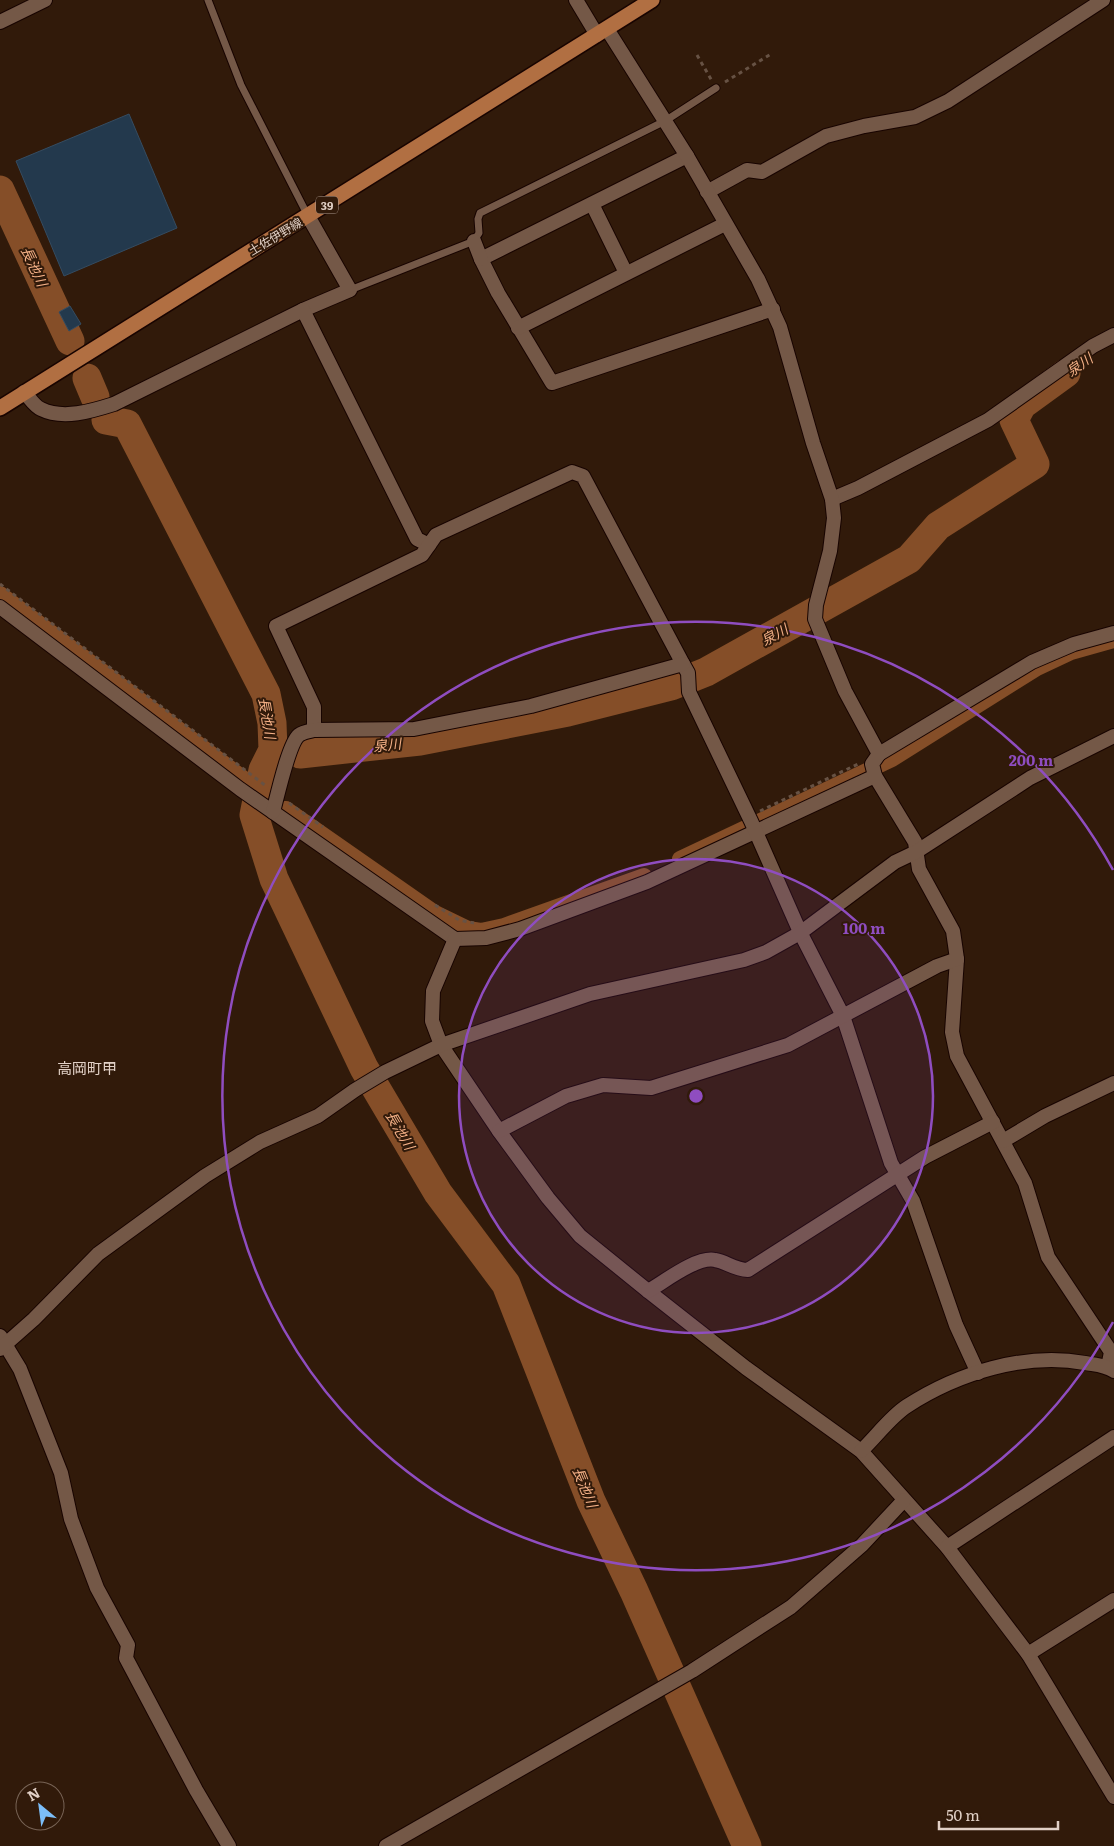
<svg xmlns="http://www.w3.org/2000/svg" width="1114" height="1846" viewBox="0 0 1114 1846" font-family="Literata,'Noto Sans JP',serif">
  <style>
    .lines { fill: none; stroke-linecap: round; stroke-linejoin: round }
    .canal { stroke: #854e28; stroke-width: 16 }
    .river { stroke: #854e28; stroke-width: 29 }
    .building { fill: #23394d; stroke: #354c61 }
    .lane-casing { stroke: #180400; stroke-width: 9 }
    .street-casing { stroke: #180400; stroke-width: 16 }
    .primary-casing { stroke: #180400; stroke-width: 18 }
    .path { stroke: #675244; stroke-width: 3; stroke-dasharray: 4 4; stroke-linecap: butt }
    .lane { stroke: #745847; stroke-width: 7 }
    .street { stroke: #745847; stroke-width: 14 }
    .primary { stroke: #b16f42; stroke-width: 15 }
    .ring { fill: none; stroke: #8f4dc0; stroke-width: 2.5 }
    .labels { text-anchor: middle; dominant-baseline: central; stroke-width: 4; stroke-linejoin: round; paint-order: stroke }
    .shield { fill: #311a0a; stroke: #ac998e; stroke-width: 1 }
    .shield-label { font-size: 11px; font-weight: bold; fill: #e1d0c6 }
    .street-label { font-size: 12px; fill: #e1d0c6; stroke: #311a0a }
    .water-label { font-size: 14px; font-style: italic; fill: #f5b187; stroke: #311a0a }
    .quarter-label { font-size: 15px; fill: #e1d0c6; stroke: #311a0a }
    .centre { fill: #8f4dc0; stroke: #311a0a; stroke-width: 2.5 }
    .ring-label { font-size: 15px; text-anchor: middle; font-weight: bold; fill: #8f4dc0; stroke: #311a0a; stroke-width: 4; stroke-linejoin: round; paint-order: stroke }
  </style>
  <rect width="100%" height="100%" fill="#311a0a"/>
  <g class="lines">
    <!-- canal -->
    <g class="canal">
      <path d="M0 594 264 794"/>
      <path d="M286 809 435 913 468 929 481 931 504 926 644 876"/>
      <path d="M680 859 892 759 1037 668 1071 652 1114 640"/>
    </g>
    <!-- river -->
    <g class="river">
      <path d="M0 190 70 341"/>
      <path d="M87 378 95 397"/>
      <path d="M106 420 127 424 266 694 272 723 273 750 263 770 254 815 274 879 364 1068 438 1193 506 1284 591 1501 634 1591 747 1846"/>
      <path d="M300 754 420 741 568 712 671 686 706 672 909 559 938 526 1035 464 1014 420 1022 405 1066 373"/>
    </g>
  </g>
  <!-- building -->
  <g class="building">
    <path d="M129 114 177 228 64 276 16 161Z"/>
    <path d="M70 306 81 324 69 331 59 312Z"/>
  </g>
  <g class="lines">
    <!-- lane casing -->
    <g class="lane-casing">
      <g id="lane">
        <path d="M208 0 241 85 308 216"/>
        <path d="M350 290 474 241 479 233 478 219 480 213 665 121 716 88"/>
      </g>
    </g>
    <!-- street casing -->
    <g class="street-casing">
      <g id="street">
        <path d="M576 0 597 35"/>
        <path d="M0 22 45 0"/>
        <path d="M687 156 481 259 498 293 552 383 773 309"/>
        <path d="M707 192 747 170 762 172 826 136 864 126 915 117 948 101 1103 0"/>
        <path d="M592 204 626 273"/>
        <path d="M474 241 481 259"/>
        <path d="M303 310 350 290 308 216"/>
        <path d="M518 328 725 224"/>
        <path d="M24 392C29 397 34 406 41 409 63 420 92 411 114 404L303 310 417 539 429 545"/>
        <path d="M832 499 858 488 988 420 1093 346 1114 335"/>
        <path d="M0 607 240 789 455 939 486 938 520 929 647 882 875 776"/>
        <path d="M314 730V707L276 626 422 555 436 535 572 472 583 476 683 664 688 673 689 692 751 821 800 932 843 1016 891 1163 913 1201 956 1325 978 1373"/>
        <path d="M879 754 1032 662 1074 644 1114 633"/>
        <path d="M273 812C277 797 289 743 299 735 303 732 310 731 314 730L414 729 531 706 683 664"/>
        <path d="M455 939 433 991 432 1021 441 1045 499 1131 548 1198 580 1236 648 1291 746 1368 861 1451 947 1547 1028 1654 1114 1797"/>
        <path d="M957 959 952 1032 957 1056 1025 1183 1048 1257 1111 1352 1108 1367"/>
        <path d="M499 1131 566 1096 603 1085 651 1088 788 1045 937 966 957 959 953 931 919 869 915 842 875 776 872 764 879 754 845 691 815 619 816 605 830 551 834 518 832 499 813 443 780 327 758 279 687 156 607 29"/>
        <path d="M1003 1141 1045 1116 1114 1083"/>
        <path d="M648 1291C664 1282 697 1256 715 1260 727 1262 733 1269 748 1270L925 1157 993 1122"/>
        <path d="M0 1336 20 1369 61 1473 71 1519 97 1588 128 1645 126 1658 196 1790 229 1846"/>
        <path d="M0 1349 34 1319 98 1254 205 1176 260 1142 318 1116 355 1090 385 1072 441 1045 590 994 744 960 766 952 800 933 895 862 916 852 1030 778 1114 736"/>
        <path d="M861 1451C876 1437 890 1417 907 1406 958 1373 1025 1352 1085 1363 1096 1365 1105 1365 1114 1371"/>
        <path d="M947 1547 1114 1437"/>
        <path d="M1028 1654 1114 1600"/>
        <path d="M386 1846 692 1671 791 1607 862 1545 904 1500"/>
      </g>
    </g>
    <!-- primary casing -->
    <g class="primary-casing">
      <path id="primary" d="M0 408 652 0"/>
    </g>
    <!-- path -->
    <g class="path">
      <path d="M697 55 712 81"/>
      <path d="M725 82 771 54"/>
      <path d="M0 584 266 786"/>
      <path d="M289 803 323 827"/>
      <path d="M760 811 858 764"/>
      <path d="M435 905 459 920 474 923"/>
    </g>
    <!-- lane -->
    <use href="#lane" class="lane"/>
    <!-- street -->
    <use href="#street" class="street"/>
    <!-- primary -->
    <use href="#primary" class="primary"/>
  </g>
  <!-- distance rings -->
  <circle cx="696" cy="1096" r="237" fill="#8f4dc0" fill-opacity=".12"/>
  <g class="ring">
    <circle cx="696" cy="1096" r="237"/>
    <path d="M1113 1322A474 474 0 1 1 1113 870"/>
  </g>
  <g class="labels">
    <!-- shield labels -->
    <rect class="shield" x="316" y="196.5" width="22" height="17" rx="4"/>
    <g class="shield-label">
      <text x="327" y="205">39</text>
    </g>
    <!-- street labels -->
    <g class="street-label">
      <text transform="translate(275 236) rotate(-31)">土佐伊野線</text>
    </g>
    <!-- water labels -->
    <g class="water-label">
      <text transform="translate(35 266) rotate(65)">長池川</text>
      <text transform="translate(1079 364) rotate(-35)">泉川</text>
      <text transform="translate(774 634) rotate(-29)">泉川</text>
      <text transform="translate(268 718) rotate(81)">長池川</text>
      <text transform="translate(387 744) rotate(-6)">泉川</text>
      <text transform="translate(401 1130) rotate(60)">長池川</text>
      <text transform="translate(586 1487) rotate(68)">長池川</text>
    </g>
    <!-- quarter labels -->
    <g class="quarter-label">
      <text x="87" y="1067">高岡町甲</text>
    </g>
  </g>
  <circle cx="696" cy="1096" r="8" class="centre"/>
  <g class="ring-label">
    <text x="1031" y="766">200 m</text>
    <text x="864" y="934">100 m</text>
  </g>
  <!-- north arrow -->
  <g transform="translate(40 1806) rotate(331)"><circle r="24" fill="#311a0a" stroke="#776355"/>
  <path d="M0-4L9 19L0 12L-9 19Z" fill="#7cbef9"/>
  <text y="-8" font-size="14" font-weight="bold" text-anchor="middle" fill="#e1d0c6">N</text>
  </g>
  <!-- scale -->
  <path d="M939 1821v8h119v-8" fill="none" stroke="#e1d0c6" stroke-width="2.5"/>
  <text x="946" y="1821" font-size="15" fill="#e1d0c6" stroke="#311a0a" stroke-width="4" paint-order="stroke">50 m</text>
</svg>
